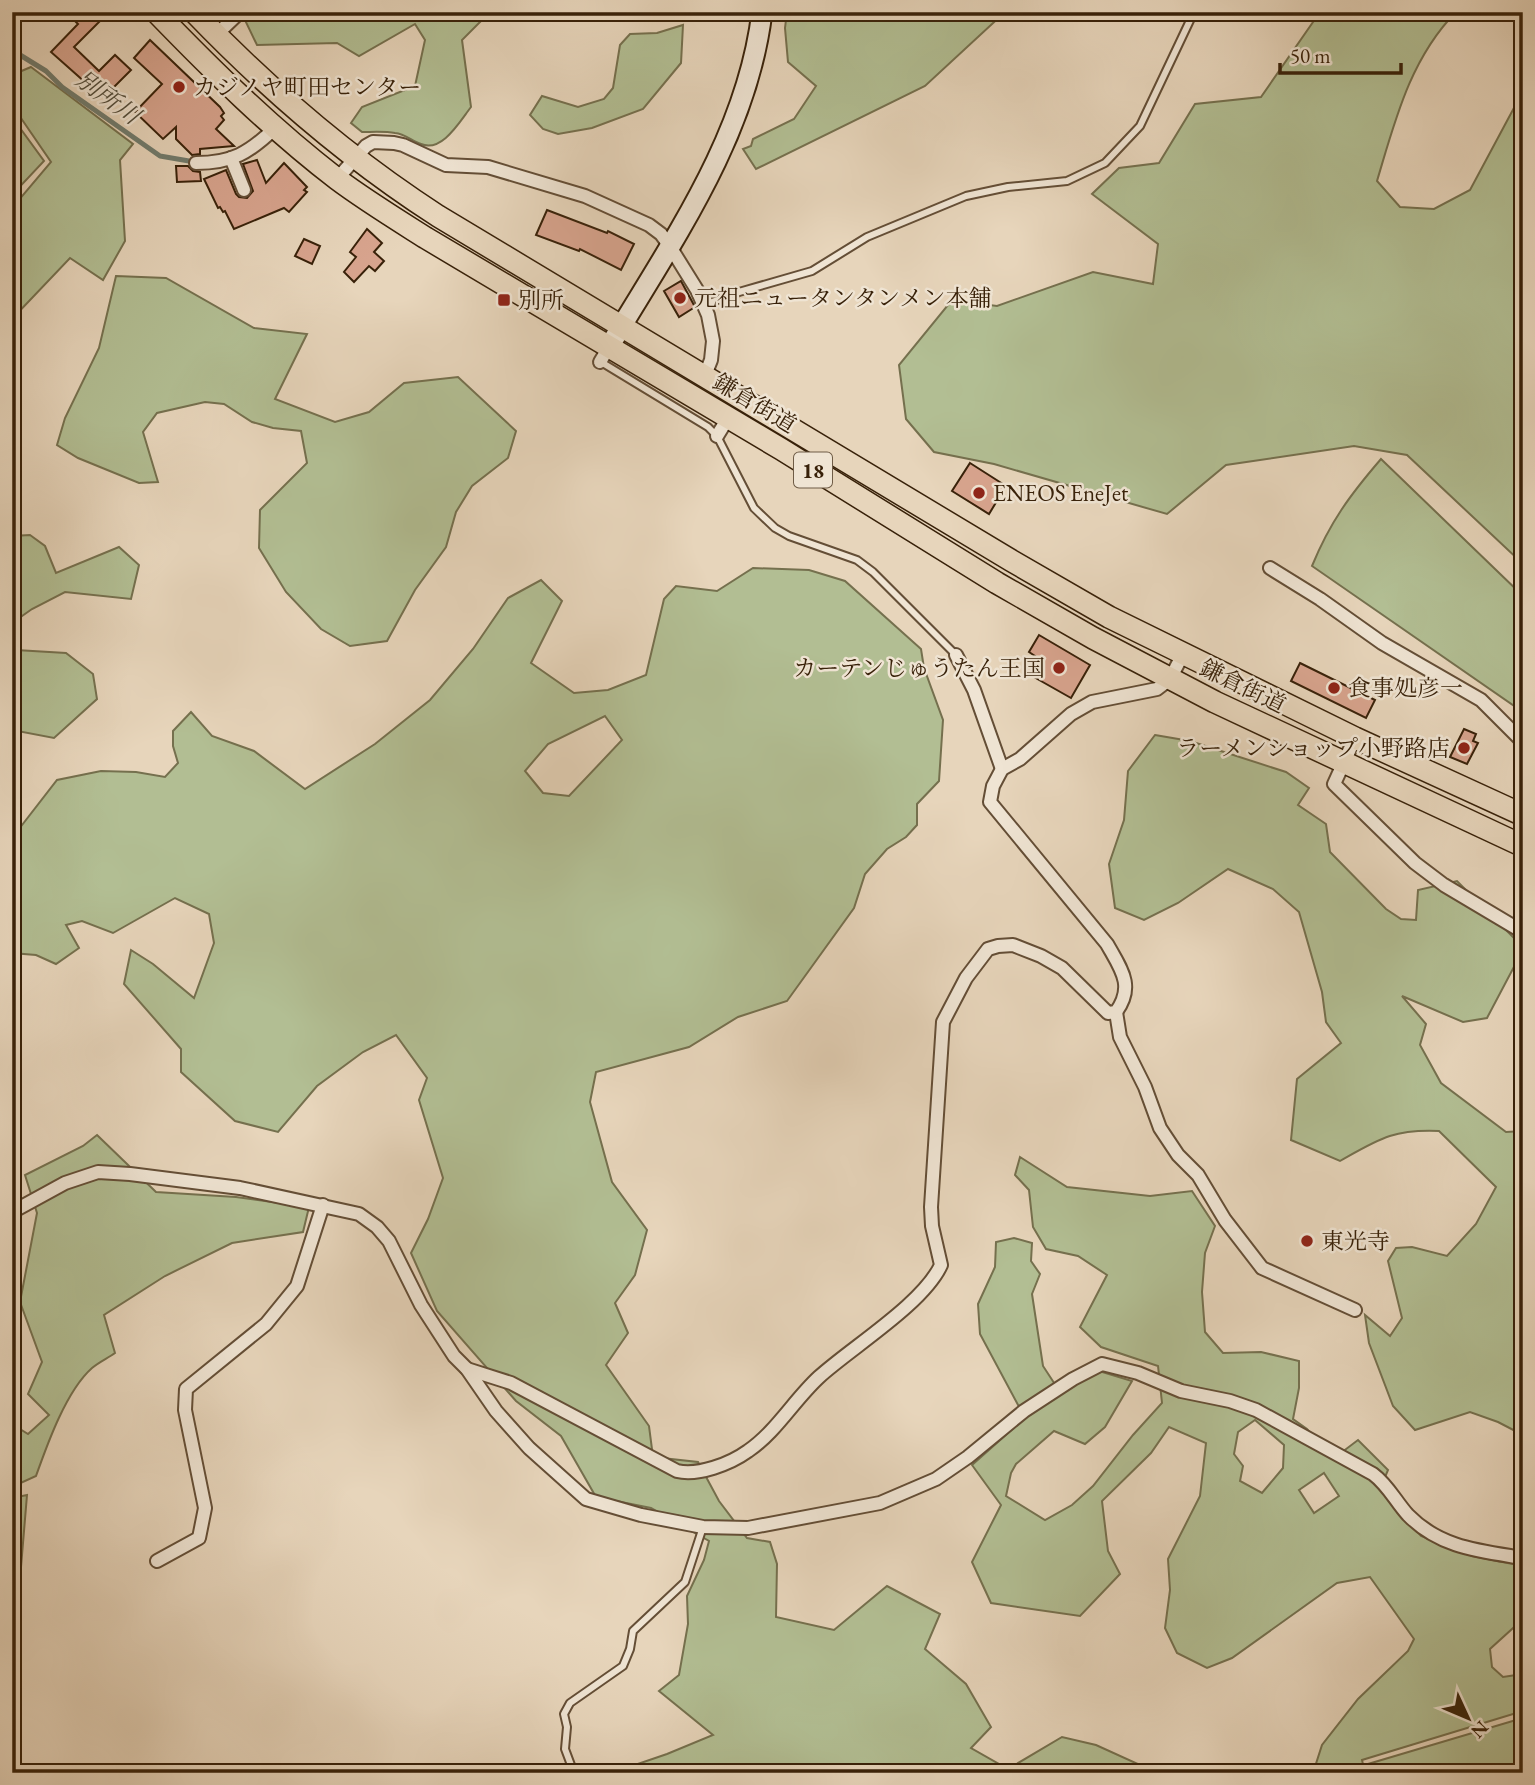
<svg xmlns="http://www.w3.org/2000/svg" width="1535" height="1785" viewBox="0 0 1535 1785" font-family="'EB Garamond','Noto Serif JP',serif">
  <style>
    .green { fill: #b2be93; stroke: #75704e; stroke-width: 2; fill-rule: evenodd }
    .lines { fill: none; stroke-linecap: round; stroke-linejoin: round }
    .stream { stroke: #717c6e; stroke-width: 5 }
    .building { fill: #d8a48e; stroke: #382109; stroke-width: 2 }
    .lane-casing { stroke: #644e36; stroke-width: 10 }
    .street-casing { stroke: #644e36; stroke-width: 16 }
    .secondary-casing { stroke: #382109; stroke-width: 23 }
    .primary-casing { stroke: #382109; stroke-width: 24 }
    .lane { stroke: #efe4d3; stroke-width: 6 }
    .street { stroke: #efe4d3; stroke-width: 12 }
    .secondary { stroke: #efe4d3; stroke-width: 19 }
    .primary { stroke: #e7d5bb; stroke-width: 21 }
    .poi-dot { fill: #8f2418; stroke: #efe4d3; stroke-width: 2.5 }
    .labels { text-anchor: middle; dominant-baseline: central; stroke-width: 5; stroke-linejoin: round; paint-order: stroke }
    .shield { fill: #efe4d3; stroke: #6f5c46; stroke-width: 2 }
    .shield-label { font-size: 21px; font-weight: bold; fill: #382109 }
    .poi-label { font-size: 23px; fill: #382109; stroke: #efe4d3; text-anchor: start }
    .street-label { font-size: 23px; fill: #382109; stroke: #efe4d3 }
    .water-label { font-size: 24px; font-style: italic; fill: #544e3c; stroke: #efe4d3 }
  </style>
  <rect width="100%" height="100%" fill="#e7d5bb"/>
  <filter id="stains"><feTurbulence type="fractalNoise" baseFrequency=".00286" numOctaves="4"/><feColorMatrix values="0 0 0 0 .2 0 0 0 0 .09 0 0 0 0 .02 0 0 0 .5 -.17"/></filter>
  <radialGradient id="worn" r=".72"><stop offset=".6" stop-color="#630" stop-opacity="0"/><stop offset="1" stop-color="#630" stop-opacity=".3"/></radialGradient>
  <!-- green -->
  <g class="green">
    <path d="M250 12H490L462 40 471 107C460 121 442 153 421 144 412 141 405 134 395 133 385 131 372 132 362 132L351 123 362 107 415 86 425 40 415 24 359 56 337 43 257 45 243 16Z"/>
    <path d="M787 12H1005L925 86 756 169 743 149 751 146 753 139 794 119 816 86 788 62 785 28Z"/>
    <path d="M1320 12H1456C1410 59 1395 121 1377 181L1400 207 1434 209 1470 190 1523 91V420L1516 446 1523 448V564L1407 455 1354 446 1226 465 1167 514 994 464 934 452 906 419 899 365 952 300 997 306 1093 272 1153 284 1158 244 1092 194 1119 168 1159 163 1195 104 1261 97Z"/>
    <path d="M683 25 681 63 643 109 592 128 558 134 543 129 530 115 542 96 578 107 604 99 613 88 620 45 630 34 657 33Z"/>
    <path d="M31 67 133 144 120 160 125 241 103 280 70 258 12 319V208L51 162 12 105V75Z"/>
    <path d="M12 117 44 161 12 195Z"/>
    <path d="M116 276 166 278 254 328 307 334 275 399 335 422 369 412 404 383 458 377 516 431 508 458 472 486 456 512 446 547 415 590 387 641 350 646 321 629 286 592 259 548 260 510 307 463 301 431 273 428 252 422 224 404 205 402 157 413 143 432 158 482 139 483 78 458 57 445 65 418 99 348Z"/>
    <path d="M1381 459 1523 596V712L1312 566C1330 522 1350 495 1381 459Z"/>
    <path d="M30 535 45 546 56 573 119 547 139 565 131 599 65 592 32 609 12 623V536Z"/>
    <path d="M753 568 809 570 845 581 921 649 924 668 943 720 939 781 917 804V825L906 837 887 849 865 874 854 908 787 1001 738 1017 689 1047 596 1072 590 1102 612 1182 647 1230 635 1275 615 1303 628 1333 606 1365 649 1426 653 1457 698 1462 719 1501 747 1538 770 1542 777 1564 776 1617 834 1630 887 1586 940 1614 925 1649 966 1684 991 1727 971 1748 1008 1769 1062 1737 1096 1745 1149 1769 1148 1773H622L620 1770 667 1754 713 1735 659 1691 679 1675 688 1624 687 1596 704 1560 709 1541 651 1508 596 1497 561 1436 516 1401 437 1311 411 1253 428 1219 443 1178 419 1100 427 1078 396 1035 363 1052 317 1086 278 1132 235 1121 181 1072V1049L124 984 131 950 153 964 194 998 214 943 209 914 175 898 113 933 82 921 66 925 79 948 56 964 36 955 12 953V838L57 780 101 771 136 772 165 777 178 763 173 746V731L191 712 212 736 254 751 305 789 375 744 430 700 473 649 508 598 541 580 562 601 531 663 574 693 608 690 646 675 664 599 676 586 717 591ZM605 716 622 740 569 796 543 793 525 771 548 744Z"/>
    <path d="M12 646 16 650 66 653 93 674 97 699 54 738 12 730Z"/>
    <path d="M1155 735 1190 741 1286 772 1309 788 1298 805 1326 824 1330 852 1386 909 1401 919 1416 920 1418 890 1457 881 1515 939 1516 963 1487 1018 1463 1022 1402 996 1426 1024 1420 1045 1441 1083 1506 1132 1523 1131V1435L1498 1422 1470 1412 1415 1430 1393 1406 1369 1343 1365 1315 1390 1336 1402 1318 1388 1261 1396 1248 1412 1247 1447 1256 1476 1224 1496 1187 1439 1131C1393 1129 1379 1139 1340 1161L1291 1140 1297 1079 1341 1043 1326 1022 1322 992 1299 912 1273 889 1228 869 1178 903 1144 920 1115 908 1109 864 1124 820 1128 771Z"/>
    <path d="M97 1135 156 1192 236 1197 309 1207 303 1232 232 1243 165 1276 104 1315 115 1353C108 1358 99 1362 92 1368 66 1391 47 1445 36 1476L12 1487V1424L28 1434 49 1415 28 1394 42 1362 20 1302 37 1213 25 1175 83 1146Z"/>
    <path d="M1020 1157 1067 1187 1150 1196 1192 1191 1215 1226 1205 1253 1202 1292 1205 1332 1223 1353 1261 1352 1299 1361V1388L1293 1419 1307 1429 1333 1459 1358 1440 1388 1470 1380 1489 1421 1536 1472 1556 1523 1566V1619L1490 1649 1492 1667 1503 1677 1523 1674V1711L1362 1760 1365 1773H1313L1322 1745 1358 1699 1408 1651 1414 1639 1370 1577 1337 1583 1232 1658 1207 1668 1177 1653 1165 1628 1170 1590 1168 1559 1200 1496 1206 1443 1169 1427 1151 1453 1102 1501 1108 1551 1120 1574 1080 1616 991 1603 972 1562 1001 1505 972 1465 1025 1418 980 1334 978 1304 995 1267 996 1242 1014 1238 1032 1243 1031 1261 1040 1274 1032 1294 1043 1366 1060 1392 1099 1371 1132 1381 1105 1427 1085 1444 1054 1431 1016 1464 1011 1473 1006 1496 1045 1520 1072 1505 1093 1486 1133 1435 1162 1403 1158 1366 1101 1347 1080 1327 1107 1275 1078 1256 1046 1249 1033 1227 1029 1190 1015 1175ZM1255 1420 1284 1445 1283 1468 1262 1493 1240 1481 1243 1466 1234 1454 1238 1432ZM1324 1473 1339 1496 1314 1513 1299 1490Z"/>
    <path d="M27 1495 16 1627 12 1632V1498Z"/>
    <path d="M1516 1720 1523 1744V1773H1370L1368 1764Z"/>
  </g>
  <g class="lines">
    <!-- stream -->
    <path class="stream" d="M12 50 46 71 62 87 160 156 189 161"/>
  </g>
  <!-- building -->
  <g class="building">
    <path d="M66 12H89L99 22 74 47 99 71 115 55 131 70 105 96 97 90 95 91 51 52 78 24Z"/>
    <path d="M150 40 220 107 224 113 221 116 224 120 216 129 234 146 200 149V154L192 155 176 139V127L163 139 135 112 162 84 134 58Z"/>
    <path d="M257 160 266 183 284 163 307 187 304 190 307 192 289 212 284 208 234 229 225 211 223 212 220 207 218 208 204 179 226 170 236 194 239 197 247 198 253 191 243 164Z"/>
    <path d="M176 166H188L193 171 200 172 201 181 177 182Z"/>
    <path d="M547 210 607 233 608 231 634 244 621 270 580 249 579 251 536 235Z"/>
    <path d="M367 229 382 243 374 252 384 261 375 271 369 266 354 282 344 272 356 257 350 252Z"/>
    <path d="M304 239 320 246 312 264 295 256Z"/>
    <path d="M681 281 695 307 679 317 664 291Z"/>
    <path d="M970 463 1006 486 989 514 952 491Z"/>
    <path d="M1039 635 1090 665 1071 698 1025 672 1035 656 1029 652Z"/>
    <path d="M1300 663 1375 700 1366 718 1291 681Z"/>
    <path d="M1464 729 1476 734 1473 741 1478 743 1467 764 1450 757Z"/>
  </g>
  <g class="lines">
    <!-- lane casing -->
    <g class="lane-casing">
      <g id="lane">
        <path d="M704 305 739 292 812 271 867 237 966 196 1008 187 1067 181 1105 163 1140 126 1194 12"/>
        <path d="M601 362 708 427 717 436 754 508 775 528 789 536 857 560 873 572 956 655"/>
        <path d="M571 1765 565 1749 567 1727 564 1714 570 1703 623 1666 630 1649 633 1631 685 1582 703 1527"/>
      </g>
    </g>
    <!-- street casing -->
    <g class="street-casing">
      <g id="street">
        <path d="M216 35 240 12"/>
        <path d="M231 158 244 190"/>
        <path d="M196 163C232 163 249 153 275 128"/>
        <path d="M337 179 366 146 373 142 394 143 403 145 446 165 488 167 585 196 649 225 661 234 669 245 697 290 708 315 713 341 711 360 705 375"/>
        <path d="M600 362 609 347"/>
        <path d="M717 436 728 418"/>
        <path d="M1270 568 1320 599 1382 643 1481 700 1523 742"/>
        <path d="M956 655 974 690 1002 769"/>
        <path d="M1355 738 1334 784 1415 863 1444 885 1523 932"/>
        <path d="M1116 1012 1120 1037 1145 1087 1160 1128 1178 1155 1198 1175 1225 1220 1262 1268 1355 1310"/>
        <path d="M12 1212 65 1183 98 1172 130 1174 240 1188 359 1214 377 1227 389 1241 421 1305 454 1356 467 1369 496 1411 529 1448 586 1499 641 1515 703 1527 748 1528 880 1503 936 1479 968 1457 1024 1411 1073 1379 1102 1364 1138 1373 1181 1391 1230 1401 1256 1410 1373 1474C1388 1485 1396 1502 1408 1515 1440 1548 1480 1551 1523 1558"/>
        <path d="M467 1369 511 1383 677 1471C698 1476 730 1464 748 1451 776 1432 794 1400 819 1377 852 1347 923 1304 941 1265L932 1226 931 1207 943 1022 966 978 988 949 998 946 1013 945 1041 956 1062 968 1108 1013 1116 1012C1135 986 1121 969 1107 944L990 802 993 786 1002 769 1020 759 1071 714 1092 702 1157 689 1170 679 1183 654"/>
        <path d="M157 1561 199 1538 205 1508 185 1410 186 1389 266 1324 297 1286 323 1205"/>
      </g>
    </g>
    <!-- secondary casing -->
    <g class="secondary-casing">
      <path id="secondary" d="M609 347C672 241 747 137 762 12"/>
    </g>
    <!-- primary casing -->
    <g class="primary-casing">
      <g id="primary">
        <path d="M156 12C213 71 272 129 337 179 365 200 396 219 426 238L781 449 997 583 1093 638 1215 702 1523 846"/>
        <path d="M194 12C268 89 348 158 438 216L1012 561 1109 617 1355 738 1523 815"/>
      </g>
    </g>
    <!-- lane -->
    <use href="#lane" class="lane"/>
    <!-- street -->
    <use href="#street" class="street"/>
    <!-- secondary -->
    <use href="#secondary" class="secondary"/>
    <!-- primary -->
    <use href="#primary" class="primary"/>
  </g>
  <!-- markers -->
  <g class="poi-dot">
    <circle cx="179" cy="87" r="7"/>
    <circle cx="680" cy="298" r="7"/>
    <rect x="497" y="293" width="14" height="14" rx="3.5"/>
    <circle cx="979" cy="493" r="7"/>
    <circle cx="1059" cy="668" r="7"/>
    <circle cx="1334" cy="688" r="7"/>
    <circle cx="1464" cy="748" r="7"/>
    <circle cx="1307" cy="1241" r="7"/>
  </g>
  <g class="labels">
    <!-- shield labels -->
    <rect class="shield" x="794" y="452.5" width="38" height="35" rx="5"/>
    <g class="shield-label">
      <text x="813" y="470">18</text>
    </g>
    <!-- poi labels -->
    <g class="poi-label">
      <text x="193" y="87">カジノヤ町田センター</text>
      <text x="694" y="298">元祖ニュータンタンメン本舗</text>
      <text x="518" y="300">別所</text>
      <text x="993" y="493">ENEOS EneJet</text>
      <text x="1045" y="668" text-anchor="end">カーテンじゅうたん王国</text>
      <text x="1348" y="688">食事処彦一</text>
      <text x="1450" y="748" text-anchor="end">ラーメンショップ小野路店</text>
      <text x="1321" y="1241">東光寺</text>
    </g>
    <!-- street labels -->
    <g class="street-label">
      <text transform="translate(755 403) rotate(31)">鎌倉街道</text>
      <text transform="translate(1243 686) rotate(26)">鎌倉街道</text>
    </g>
    <!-- water labels -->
    <g class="water-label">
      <text transform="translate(108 97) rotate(36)">別所川</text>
    </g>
  </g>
  <!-- margin -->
  <rect width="1535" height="1785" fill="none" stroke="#e7d5bb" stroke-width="42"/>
  <rect x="14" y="14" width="1507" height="1757" fill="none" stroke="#382109" stroke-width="3.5"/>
  <rect x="21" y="21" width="1493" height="1743" fill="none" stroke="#382109" stroke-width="2"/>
  <!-- north arrow -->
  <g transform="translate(1468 1718) rotate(134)" stroke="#efe4d3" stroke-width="5" paint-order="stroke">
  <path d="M0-5L12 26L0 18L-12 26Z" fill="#382109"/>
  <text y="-10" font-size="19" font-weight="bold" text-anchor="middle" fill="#382109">N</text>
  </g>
  <!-- scale -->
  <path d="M1280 63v10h121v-10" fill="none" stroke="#382109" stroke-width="3.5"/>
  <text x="1290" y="63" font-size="21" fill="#382109" stroke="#efe4d3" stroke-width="5" paint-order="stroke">50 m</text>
  <rect width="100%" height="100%" filter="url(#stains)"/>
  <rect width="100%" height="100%" fill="url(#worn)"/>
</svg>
